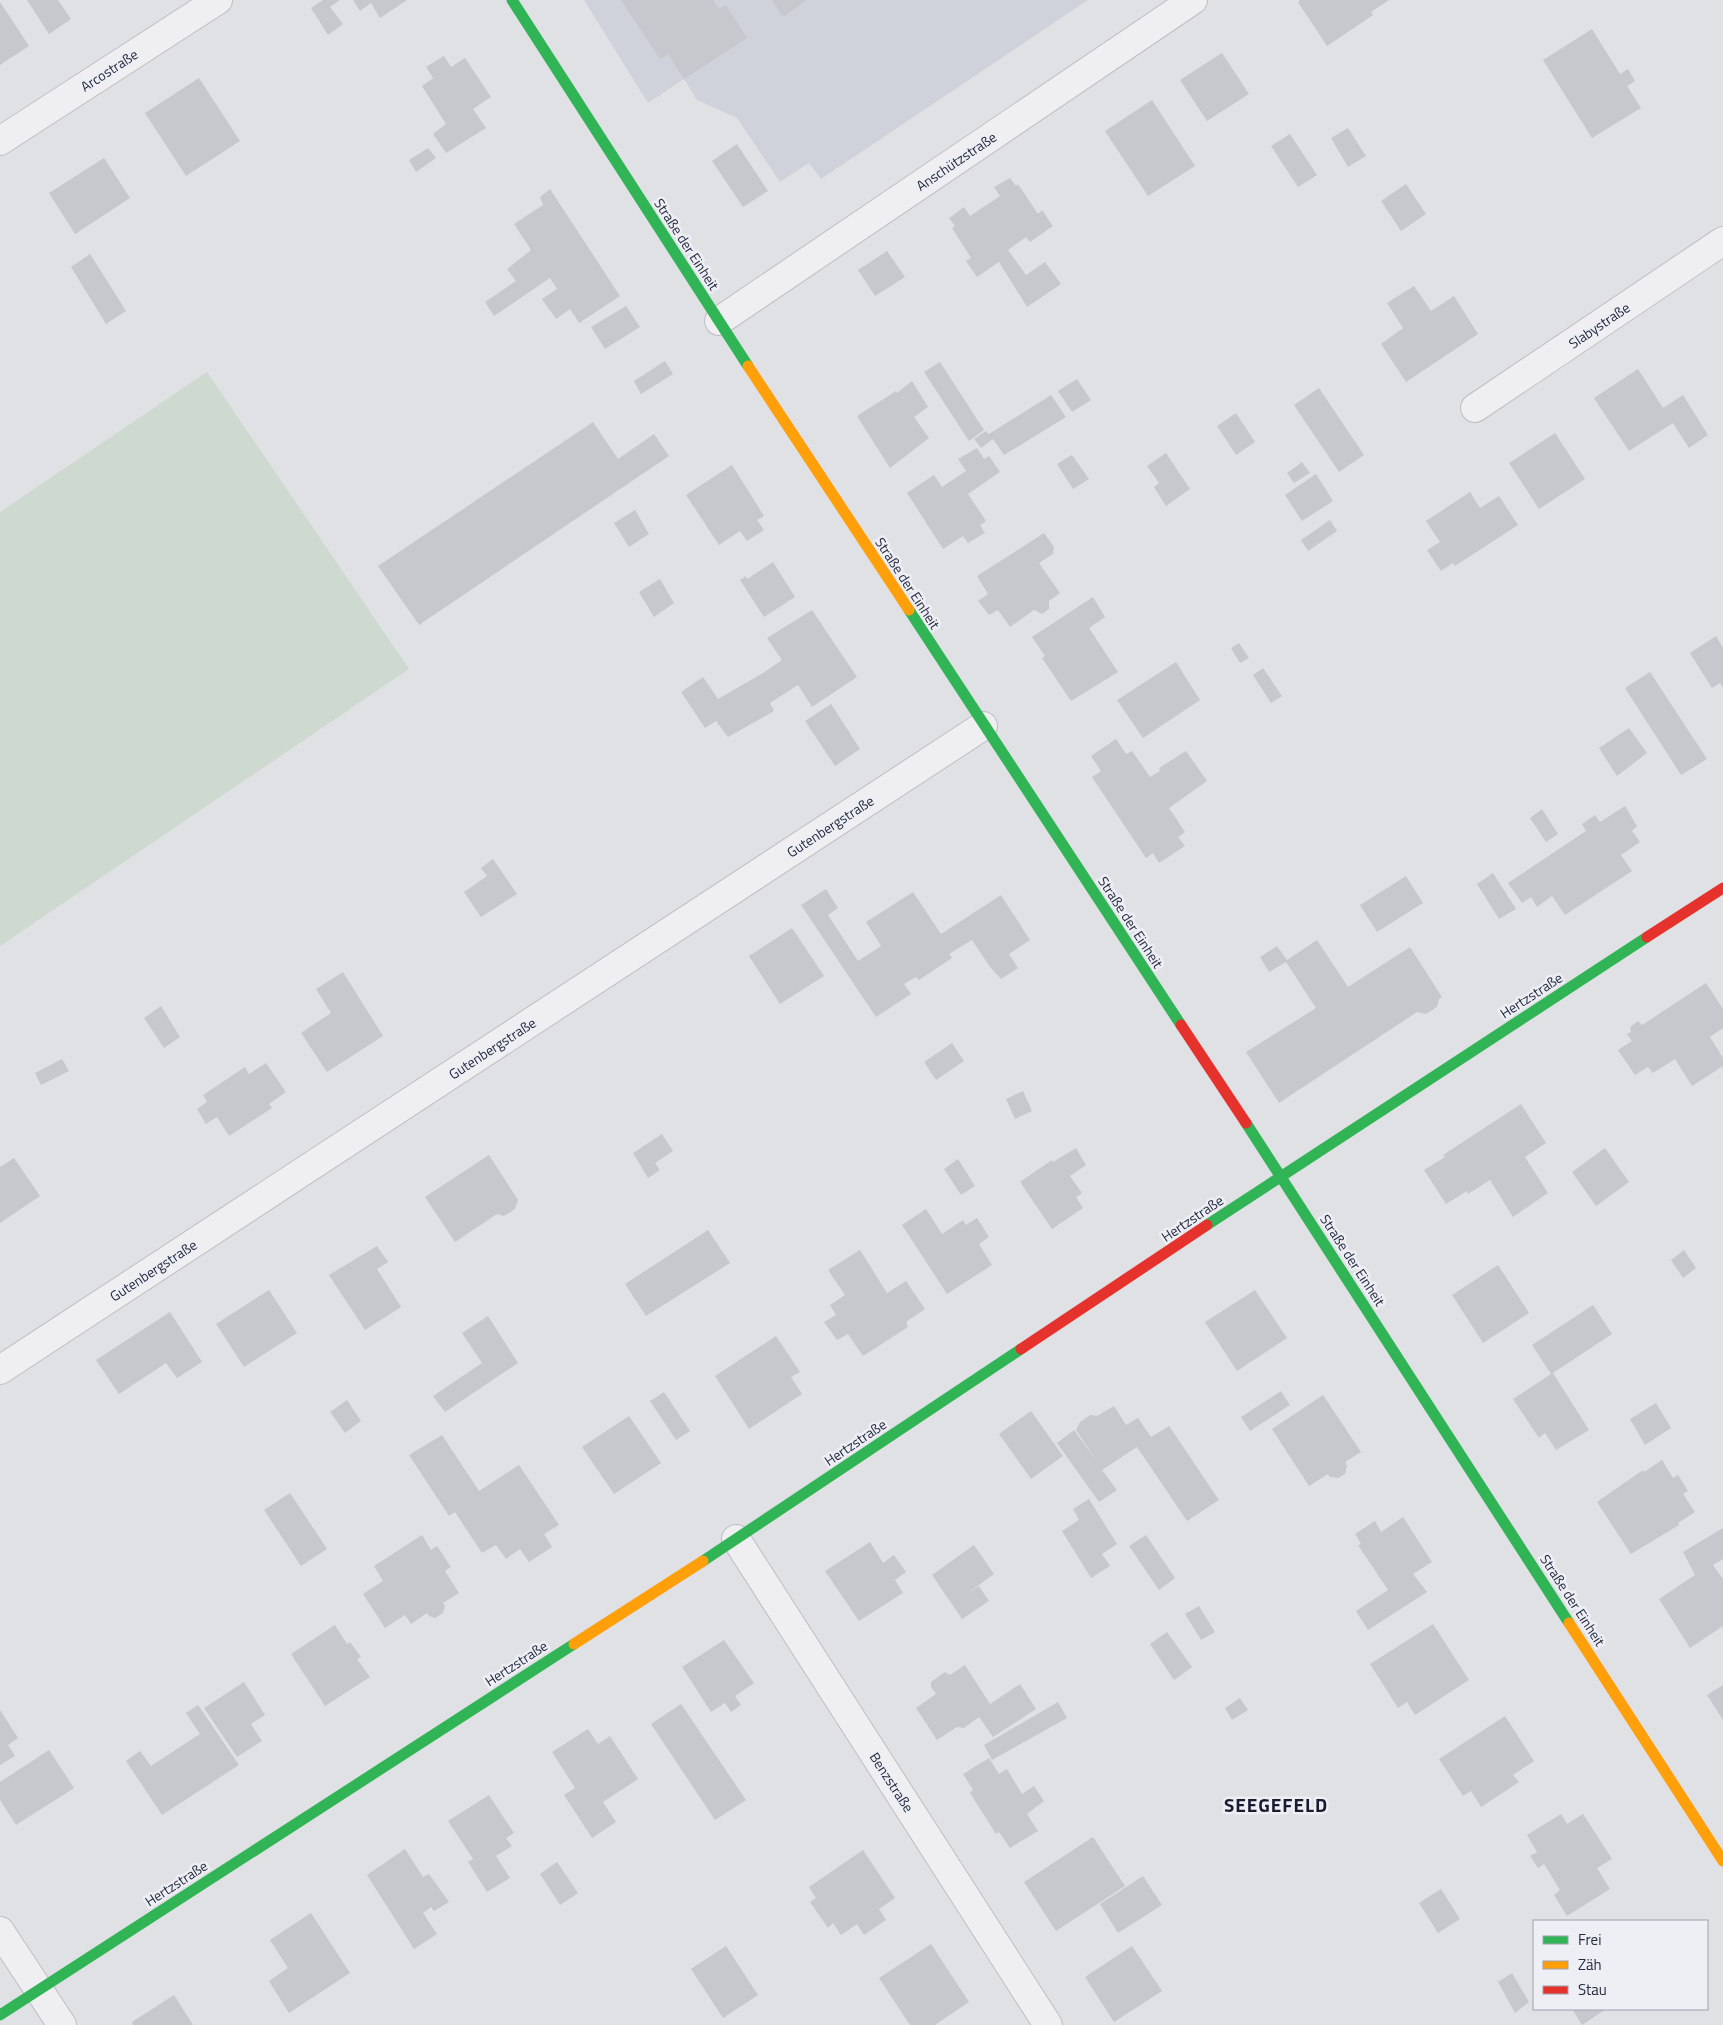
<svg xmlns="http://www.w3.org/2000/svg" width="1723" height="2025" viewBox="0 0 1723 2025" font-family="'Titillium Web',sans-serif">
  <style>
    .built { fill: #d0d2db }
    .green { fill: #ced9d0 }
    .building { fill: #c7c8cd }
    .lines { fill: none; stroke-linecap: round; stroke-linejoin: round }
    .street-casing { stroke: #bdbec3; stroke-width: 30 }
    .street { stroke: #efeff2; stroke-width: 28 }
    .fast { stroke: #30b455; stroke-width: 11 }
    .slow { stroke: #ff9f0a; stroke-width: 11 }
    .jam { stroke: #e5322d; stroke-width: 11 }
    .labels { text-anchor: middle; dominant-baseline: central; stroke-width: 5; stroke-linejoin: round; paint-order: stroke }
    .street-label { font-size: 14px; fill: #262b3f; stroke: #edeff5 }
    .district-label { font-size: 19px; font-weight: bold; letter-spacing: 1px; fill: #191c30; stroke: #edeff5 }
  </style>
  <rect width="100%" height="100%" fill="#e0e1e5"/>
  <!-- built -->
  <path class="built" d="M584 0H1088L821 179 809 163 780 182 737 118 697 100 684 79 648 103Z"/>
  <!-- green -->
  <path class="green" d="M207 372 409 669 0 946V512Z"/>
  <!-- building -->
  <g class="building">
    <path d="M27 0H58L71 19 49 34Z"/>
    <path d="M323 0H340L330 7 343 24 328 35 311 8Z"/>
    <path d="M353 0H407L380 18 371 3 360 11Z"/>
    <path d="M621 0H713L719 9 726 5 747 38 684 79 668 54 660 59Z"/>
    <path d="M772 0H807L783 17Z"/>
    <path d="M1300 0H1389L1371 12 1373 15 1327 46 1298 2Z"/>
    <path d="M0 2 29 46 0 65Z"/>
    <path d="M1592 29 1620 74 1628 69 1635 81 1627 86 1641 108 1592 138 1543 60Z"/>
    <path d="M1222 53 1249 94 1207 121 1180 80Z"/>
    <path d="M444 56 451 67 465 58 491 97 473 109 486 128 446 153 433 134 446 124 422 86 433 78 426 67Z"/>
    <path d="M199 78 240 141 186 176 145 113Z"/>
    <path d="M1152 100 1195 166 1148 196 1105 131Z"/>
    <path d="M1348 128 1366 156 1348 167 1331 138Z"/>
    <path d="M1290 134 1317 175 1298 187 1271 146Z"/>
    <path d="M737 144 768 191 743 207 712 161Z"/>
    <path d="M428 148 436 158 416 172 409 160Z"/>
    <path d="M104 158 130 198 75 234 49 193Z"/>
    <path d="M1010 178 1016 186 1018 184 1038 214 1042 210 1053 226 1030 242 1026 237 1008 250 1026 275 1045 262 1061 284 1027 307 999 262 977 277 966 261 971 258 952 228 955 226 949 218 964 207 970 216 1000 196 994 187Z"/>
    <path d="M1406 184 1426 214 1401 231 1381 201Z"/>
    <path d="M550 189 620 296 579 323 570 309 556 319 542 299 557 289 550 278 494 316 485 302 516 281 507 269 531 250 514 224 543 205 540 197Z"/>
    <path d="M887 251 905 277 875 296 858 270Z"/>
    <path d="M90 254 126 311 106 324 71 267Z"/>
    <path d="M1414 286 1431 311 1454 296 1478 334 1406 382 1381 344 1403 328 1387 303Z"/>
    <path d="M626 306 640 327 605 349 591 327Z"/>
    <path d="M665 361 673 374 641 394 634 381Z"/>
    <path d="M940 362 984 430 969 441 924 372Z"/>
    <path d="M1638 369 1663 408 1683 395 1708 435 1689 448 1673 423 1629 451 1594 398Z"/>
    <path d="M1077 379 1091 400 1072 412 1058 391Z"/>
    <path d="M912 381 928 407 914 417 929 438 890 468 857 416 896 391 897 393Z"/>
    <path d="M1319 388 1364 455 1339 472 1294 405Z"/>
    <path d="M1051 395 1066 417 1004 455 993 439 981 448 974 439 986 431 989 434Z"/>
    <path d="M1236 413 1255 442 1236 455 1217 426Z"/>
    <path d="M593 422 618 459 654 434 669 456 419 625 378 566Z"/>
    <path d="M1555 433 1585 479 1539 509 1509 463Z"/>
    <path d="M977 448 984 459 989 456 1000 472 968 494 986 521 980 525 985 533 968 543 963 536 943 549 907 493 934 475 942 487 966 471 958 459Z"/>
    <path d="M1166 453 1190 489 1166 506 1154 487 1159 483 1147 466Z"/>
    <path d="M1072 455 1089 479 1073 489 1057 464Z"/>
    <path d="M1302 462 1310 473 1294 483 1287 473Z"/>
    <path d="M732 465 764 516 757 520 764 530 747 541 740 531 719 545 686 495Z"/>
    <path d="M1316 474 1333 501 1302 521 1285 495Z"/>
    <path d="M1470 492 1480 508 1499 496 1518 525 1455 566 1453 563 1441 571 1427 550 1440 542 1426 521Z"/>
    <path d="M635 510 649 534 629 547 614 523Z"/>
    <path d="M1330 520 1337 531 1308 551 1301 540Z"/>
    <path d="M1044 533 1054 547 1053 554 1039 563 1060 593 1049 601V609L1042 614 1034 610 1010 627 998 610 989 615 978 601 988 594 977 576Z"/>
    <path d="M773 562 795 597 764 617 740 580 746 576 747 579Z"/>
    <path d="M660 579 674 603 654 617 639 592Z"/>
    <path d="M1093 597 1105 617 1089 628 1118 672 1071 701 1042 658 1045 656 1032 637Z"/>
    <path d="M812 610 857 677 812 707 798 685 770 703 774 711 728 737 716 721 705 728 681 692 703 677 718 699 763 673 782 660 767 638Z"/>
    <path d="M1716 636 1723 648V688L1720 683 1712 688 1690 653Z"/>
    <path d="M1239 643 1249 658 1240 663 1231 648Z"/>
    <path d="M1176 662 1200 700 1143 738 1117 700Z"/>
    <path d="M1263 668 1282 696 1271 703 1253 675Z"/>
    <path d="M1650 672 1707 759 1681 775 1625 688Z"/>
    <path d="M831 704 860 749 835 766 805 721Z"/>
    <path d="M1629 728 1647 753 1617 776 1599 748Z"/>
    <path d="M1116 739 1126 754 1132 751 1150 777 1160 771 1159 768 1186 751 1207 781 1169 808 1185 832 1178 837 1185 846 1159 863 1153 853 1146 858 1092 777 1101 771 1091 756Z"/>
    <path d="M1625 806 1637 826 1632 831 1640 842 1621 855 1632 871 1565 915 1552 896 1537 907 1531 897 1522 903 1508 883 1586 831 1582 824 1595 815 1600 822Z"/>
    <path d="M1542 809 1558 834 1546 842 1530 818Z"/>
    <path d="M493 859 517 894 481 917 464 892 487 876 481 868Z"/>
    <path d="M1493 873 1516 909 1499 919 1477 884Z"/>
    <path d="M1406 876 1423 903 1377 932 1360 905Z"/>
    <path d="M826 889 838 908 828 915 858 961 881 946 866 922 913 892 941 934 1001 895 1030 940 1009 954 1018 968 1001 979 990 967 972 940 949 954 952 958 919 980 916 977 904 984 911 994 876 1017 801 905Z"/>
    <path d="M792 928 824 976 780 1004 749 956Z"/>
    <path d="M1317 940 1348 987 1410 947 1442 997 1439 999 1437 1007 1426 1014 1417 1012 1279 1103 1246 1052 1316 1008 1286 962 1269 972 1260 957 1277 946 1287 960Z"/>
    <path d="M343 972 383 1036 327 1072 301 1033 331 1013 316 989Z"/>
    <path d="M1706 983 1723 1009V1028L1710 1037 1723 1058V1066L1692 1086 1675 1059 1653 1073 1648 1067 1635 1075 1618 1050 1632 1041 1627 1034 1631 1032 1630 1027 1638 1021 1642 1025Z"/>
    <path d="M161 1006 180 1037 164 1048 144 1018Z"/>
    <path d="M952 1043 964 1061 936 1080 924 1062Z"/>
    <path d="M62 1059 69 1071 41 1085 35 1073Z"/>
    <path d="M266 1063 286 1092 269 1104 272 1108 229 1136 217 1117 206 1124 197 1109 207 1102 203 1095 245 1067 249 1074Z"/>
    <path d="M1023 1091 1032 1111 1015 1119 1006 1099Z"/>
    <path d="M1521 1104 1546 1143 1525 1157 1548 1193 1513 1217 1490 1180 1468 1194 1467 1191 1446 1204 1424 1170 1445 1157 1443 1155Z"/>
    <path d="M662 1134 673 1151 655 1163 660 1170 648 1178 633 1153Z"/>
    <path d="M1076 1148 1086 1165 1070 1176 1082 1193 1076 1197 1083 1208 1052 1229 1020 1182 1052 1160 1053 1162Z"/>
    <path d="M1605 1148 1629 1182 1596 1206 1572 1172Z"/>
    <path d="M489 1155 518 1200 515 1209 504 1216 497 1214 455 1242 425 1197Z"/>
    <path d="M14 1158 40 1196 0 1223V1167Z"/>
    <path d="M958 1159 975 1186 961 1195 944 1169Z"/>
    <path d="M926 1209 942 1234 963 1220 966 1225 977 1218 989 1237 979 1244 992 1265 947 1294 902 1225Z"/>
    <path d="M708 1230 730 1263 646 1316 625 1284Z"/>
    <path d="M377 1246 388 1262 377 1269 401 1307 365 1330 329 1275Z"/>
    <path d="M860 1250 887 1293 906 1281 925 1309 906 1322 908 1327 863 1356 848 1334 837 1340 824 1322 836 1315 830 1305 845 1295 828 1270Z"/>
    <path d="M1684 1250 1696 1268 1683 1278 1671 1260Z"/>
    <path d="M1498 1265 1529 1313 1483 1343 1452 1295Z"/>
    <path d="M269 1290 297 1333 244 1367 216 1324Z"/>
    <path d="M1255 1290 1287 1338 1237 1371 1205 1322Z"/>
    <path d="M1593 1305 1612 1334 1553 1373 1589 1430 1556 1450 1545 1433 1539 1438 1513 1399 1551 1374 1532 1345Z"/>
    <path d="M170 1312 202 1362 177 1378 166 1363 119 1394 96 1360Z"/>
    <path d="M488 1316 518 1363 445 1412 433 1396 482 1363 462 1333Z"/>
    <path d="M776 1336 800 1372 791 1377 802 1394 749 1429 715 1376Z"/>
    <path d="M1281 1391 1290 1405 1250 1431 1241 1417Z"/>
    <path d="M664 1392 690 1431 676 1440 650 1401Z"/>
    <path d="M1323 1395 1361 1452 1345 1462 1347 1466 1345 1474 1338 1478 1330 1477 1328 1474 1309 1486 1272 1429Z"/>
    <path d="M347 1400 361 1421 345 1433 330 1412Z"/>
    <path d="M1656 1403 1671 1428 1645 1445 1630 1419Z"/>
    <path d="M1114 1406 1126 1425 1138 1418 1151 1437 1169 1426 1219 1500 1187 1521 1137 1447 1102 1470 1117 1490 1099 1502 1057 1443 1074 1430 1096 1460 1076 1430 1080 1422 1090 1415 1097 1416Z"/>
    <path d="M1031 1411 1063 1456 1031 1479 999 1434Z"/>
    <path d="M629 1416 661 1463 614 1494 582 1447Z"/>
    <path d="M442 1435 479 1491 519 1465 559 1525 544 1534 552 1547 529 1562 520 1549 506 1559 496 1545 482 1553 455 1512 449 1516 409 1455Z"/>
    <path d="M1662 1460 1673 1478 1678 1475 1688 1491 1683 1494 1695 1512 1678 1523 1679 1525 1631 1554 1597 1502 1643 1470 1644 1472Z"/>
    <path d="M290 1493 327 1549 301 1566 264 1510Z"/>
    <path d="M1089 1499 1117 1544 1102 1554 1110 1566 1091 1578 1062 1531 1079 1520 1073 1509Z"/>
    <path d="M1403 1517 1432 1562 1413 1574 1427 1592 1368 1630 1356 1611 1388 1590 1358 1545 1361 1544 1355 1534 1375 1521 1381 1532Z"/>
    <path d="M1723 1528V1559L1713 1565 1723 1579V1626L1690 1648 1659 1599 1695 1575 1683 1552Z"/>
    <path d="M422 1535 431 1550 437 1546 451 1567 445 1571 459 1593 443 1603 445 1606 443 1613 435 1618 429 1616 427 1613 411 1624 405 1615 385 1628 363 1594 383 1581 374 1566Z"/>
    <path d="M1146 1535 1175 1578 1159 1590 1129 1546Z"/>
    <path d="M870 1542 883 1563 894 1555 906 1572 895 1580 903 1593 859 1621 825 1571Z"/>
    <path d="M974 1545 994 1574 965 1595 979 1586 989 1601 962 1619 932 1575Z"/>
    <path d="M1199 1606 1215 1632 1201 1640 1185 1614Z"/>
    <path d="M1433 1624 1469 1680 1415 1715 1407 1702 1398 1708 1370 1664Z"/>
    <path d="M335 1625 347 1644 350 1642 361 1657 357 1659 370 1677 325 1706 291 1654Z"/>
    <path d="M1167 1632 1192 1667 1174 1680 1150 1644Z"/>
    <path d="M724 1640 754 1683 735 1696 741 1705 731 1712 725 1703 711 1712 682 1667Z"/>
    <path d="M965 1665 990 1704 1020 1684 1036 1709 993 1737 979 1717 964 1728 957 1727 937 1740 916 1708 936 1694 931 1687V1682L945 1672 950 1675Z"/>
    <path d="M244 1682 265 1715 251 1724 262 1741 237 1757 204 1708Z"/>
    <path d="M1723 1685V1720L1707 1695Z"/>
    <path d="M1240 1698 1248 1710 1232 1720 1225 1708Z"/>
    <path d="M1058 1702 1067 1718 992 1760 984 1745Z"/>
    <path d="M681 1704 746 1800 715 1820 651 1724Z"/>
    <path d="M198 1705 239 1765 162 1815 126 1761 140 1751 151 1766 200 1734 186 1713Z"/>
    <path d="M0 1710 18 1738 8 1745 15 1756 0 1765Z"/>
    <path d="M1505 1716 1534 1761 1513 1775 1519 1782 1481 1807 1471 1791 1463 1796 1439 1759Z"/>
    <path d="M588 1729 598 1744 610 1736 638 1779 603 1802 616 1822 592 1838 564 1795 575 1788 552 1752Z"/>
    <path d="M49 1750 74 1788 16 1825 0 1800V1782Z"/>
    <path d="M989 1758 999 1774 1007 1769 1022 1794 1034 1786 1044 1801 1027 1814 1038 1831 1010 1848 999 1832 996 1834 970 1793 973 1790 963 1774Z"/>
    <path d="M489 1795 514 1833 506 1838 512 1846 496 1856 510 1878 487 1892 468 1862 473 1859 448 1821Z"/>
    <path d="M1561 1814 1567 1824 1583 1814 1612 1859 1597 1868 1610 1889 1567 1916 1554 1895 1560 1890 1544 1864 1538 1868 1530 1856 1537 1852 1527 1835Z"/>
    <path d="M1093 1837 1125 1886 1056 1931 1024 1882Z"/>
    <path d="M405 1849 423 1877 429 1874 449 1902 434 1911 431 1907 423 1913 437 1934 414 1949 367 1875Z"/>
    <path d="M863 1850 895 1898 879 1909 886 1920 864 1935 857 1924 841 1935 833 1923 828 1928 810 1902 816 1898 809 1887Z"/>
    <path d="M557 1862 578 1893 560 1905 540 1874Z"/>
    <path d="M1143 1876 1162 1905 1118 1933 1100 1904Z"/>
    <path d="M1441 1889 1460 1919 1438 1933 1419 1903Z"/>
    <path d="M311 1913 350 1973 289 2013 269 1981 288 1968 270 1940Z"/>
    <path d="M931 1944 969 2002 935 2025H910L879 1978Z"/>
    <path d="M726 1946 758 1995 723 2018 691 1969Z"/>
    <path d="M1132 1946 1162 1991 1114 2022 1085 1977Z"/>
    <path d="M1512 1973 1529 2002 1515 2013 1498 1982Z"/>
    <path d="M174 1995 193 2025H133L132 2022Z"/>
    <path d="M1572 2009H1606L1582 2025Z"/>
  </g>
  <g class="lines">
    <!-- street casing -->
    <g class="street-casing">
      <g id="street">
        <path d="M0 141 218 0"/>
        <path d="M719 321 1193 0"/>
        <path d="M1475 408 1723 241"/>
        <path d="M0 1370 983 726"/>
        <path d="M736 1539 1048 2025"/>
        <path d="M0 1931 62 2025"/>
      </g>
    </g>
    <!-- street -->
    <use href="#street" class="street"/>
    <!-- fast -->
    <g class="fast">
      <path d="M512 0 748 366"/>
      <path d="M909 610 1181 1025"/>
      <path d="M1246 1123 1569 1623"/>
      <path d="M1207 1225 1647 937"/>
      <path d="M703 1561 1021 1349"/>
      <path d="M0 2015 574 1644"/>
    </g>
    <!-- slow -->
    <g class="slow">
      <path d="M748 366 909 610"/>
      <path d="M1569 1623 1723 1861"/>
      <path d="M574 1644 703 1561"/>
    </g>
    <!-- jam -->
    <g class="jam">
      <path d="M1647 937 1723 888"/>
      <path d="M1181 1025 1246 1123"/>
      <path d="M1021 1349 1207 1225"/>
    </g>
  </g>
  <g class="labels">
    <!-- street labels -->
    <g class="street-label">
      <text transform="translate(109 70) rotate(-33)">Arcostraße</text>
      <text transform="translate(956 161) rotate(-34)">Anschützstraße</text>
      <text transform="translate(687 244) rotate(57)">Straße der Einheit</text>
      <text transform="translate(1599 325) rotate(-34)">Slabystraße</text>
      <text transform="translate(908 583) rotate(57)">Straße der Einheit</text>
      <text transform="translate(830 826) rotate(-33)">Gutenbergstraße</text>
      <text transform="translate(1131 922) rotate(57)">Straße der Einheit</text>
      <text transform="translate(1531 995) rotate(-33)">Hertzstraße</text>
      <text transform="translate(492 1048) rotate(-33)">Gutenbergstraße</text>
      <text transform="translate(1192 1218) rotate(-34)">Hertzstraße</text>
      <text transform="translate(1353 1260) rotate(57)">Straße der Einheit</text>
      <text transform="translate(153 1270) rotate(-33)">Gutenbergstraße</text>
      <text transform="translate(855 1442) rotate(-34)">Hertzstraße</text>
      <text transform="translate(1573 1600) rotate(57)">Straße der Einheit</text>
      <text transform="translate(516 1663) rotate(-33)">Hertzstraße</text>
      <text transform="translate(892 1782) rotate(57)">Benzstraße</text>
      <text transform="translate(176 1883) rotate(-33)">Hertzstraße</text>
    </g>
    <!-- district labels -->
    <g class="district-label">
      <text x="1276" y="1804">SEEGEFELD</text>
    </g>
  </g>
  <!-- legend -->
  <rect x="1533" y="1920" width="175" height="90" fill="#edeff5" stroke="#9da1ac"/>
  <rect x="1543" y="1936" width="25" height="8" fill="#30b455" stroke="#9da1ac"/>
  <text x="1578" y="1945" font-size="15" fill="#262b3f">Frei</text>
  <rect x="1543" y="1961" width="25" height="8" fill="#ff9f0a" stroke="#9da1ac"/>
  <text x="1578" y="1970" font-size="15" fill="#262b3f">Zäh</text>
  <rect x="1543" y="1986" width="25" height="8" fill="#e5322d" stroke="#9da1ac"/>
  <text x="1578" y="1995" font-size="15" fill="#262b3f">Stau</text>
</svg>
